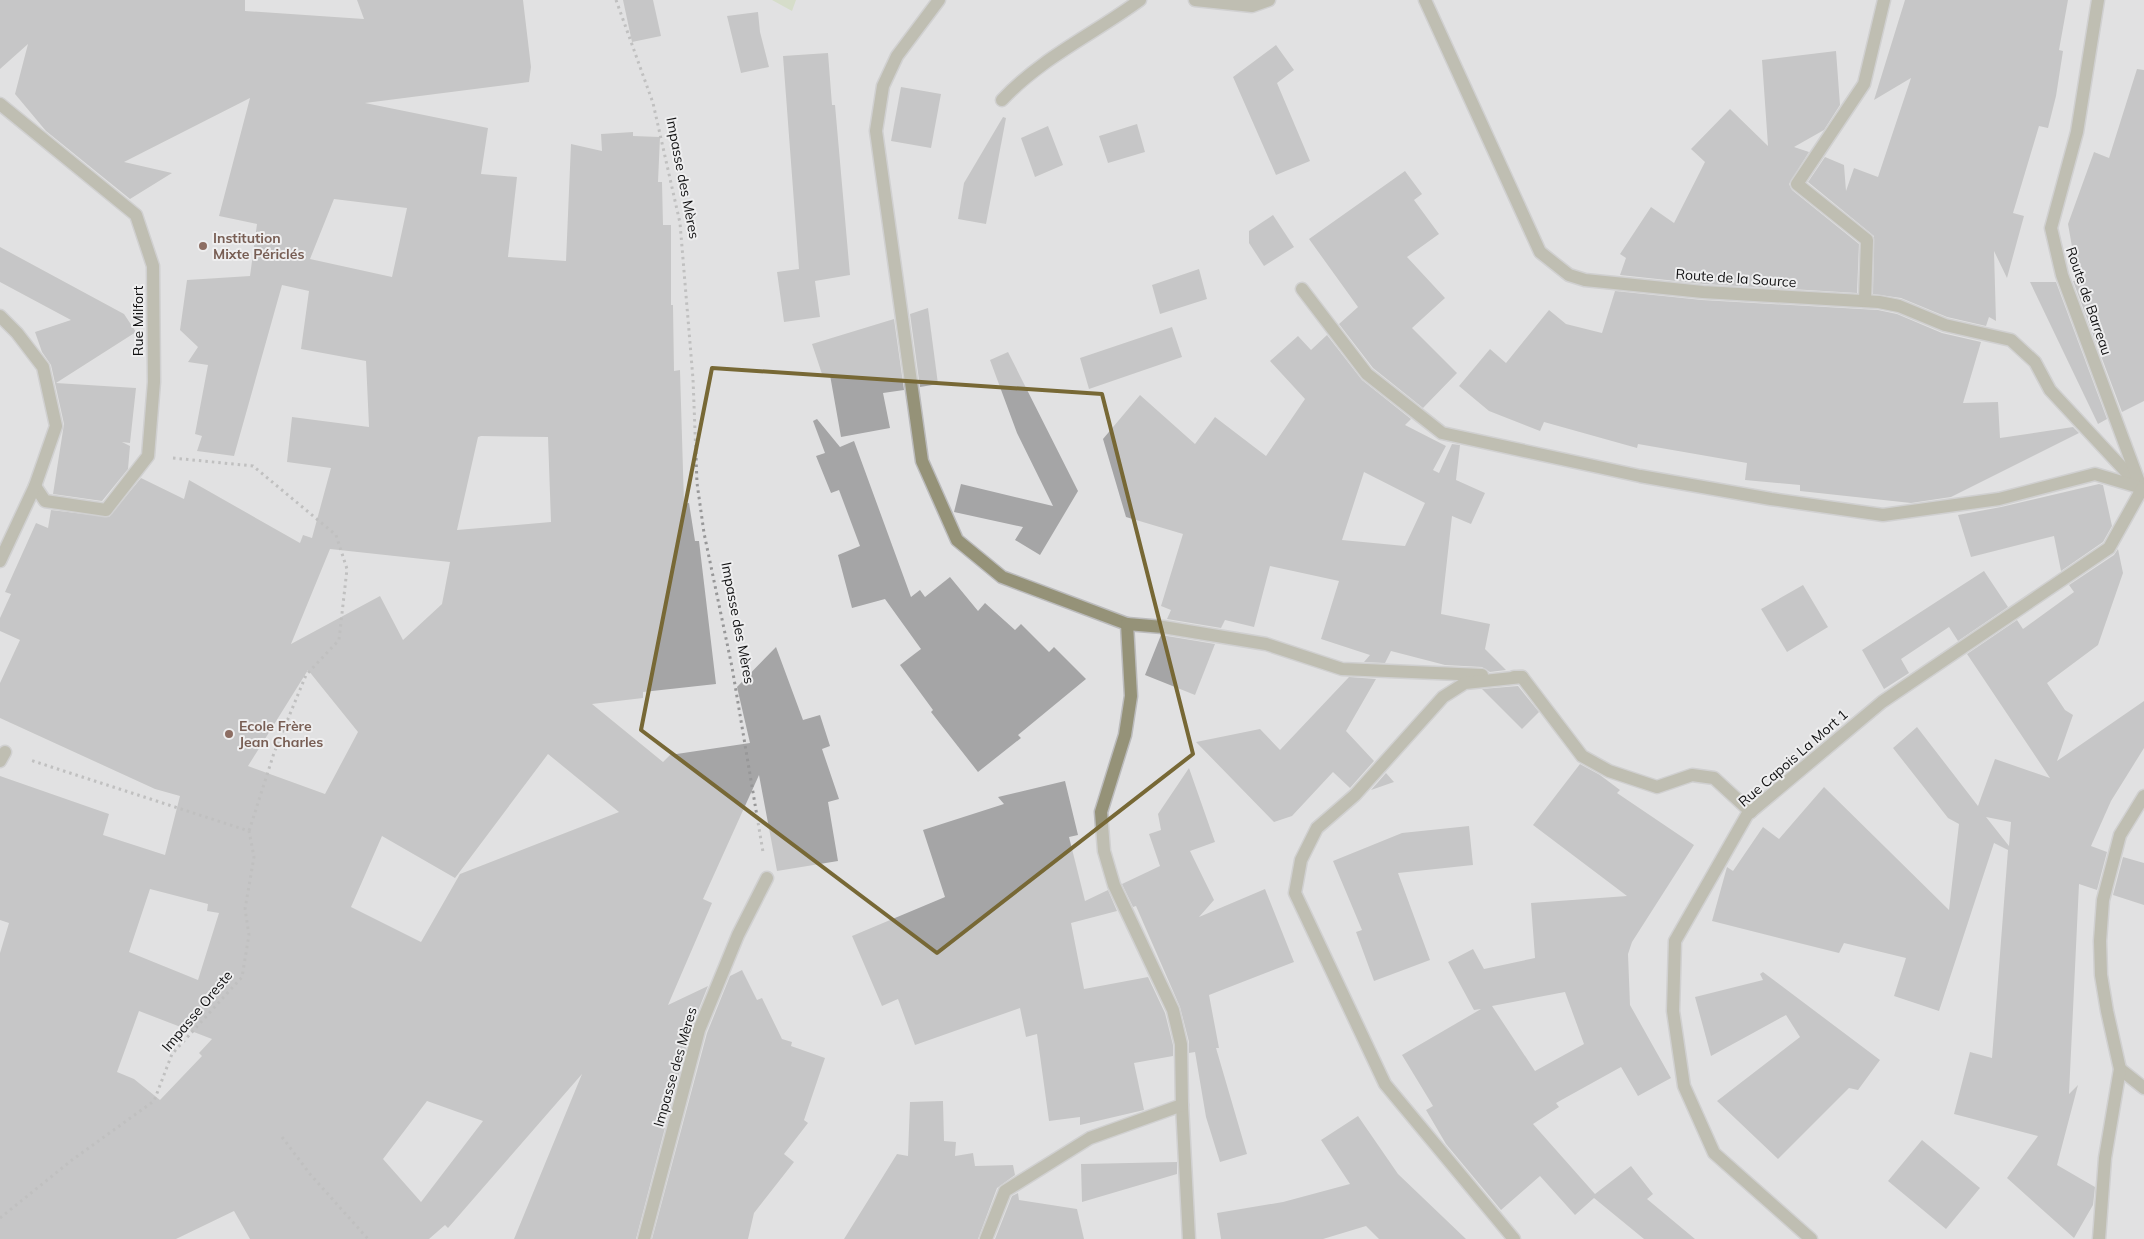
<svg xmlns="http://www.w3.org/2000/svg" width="2144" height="1239" viewBox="0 0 2144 1239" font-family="Mulish,sans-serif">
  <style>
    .green { fill: #c7d8ad }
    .building { fill: #a5a5a6; fill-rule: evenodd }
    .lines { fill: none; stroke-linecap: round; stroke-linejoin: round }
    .minor-casing { stroke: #bbbbbc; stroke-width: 15 }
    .path { stroke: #979798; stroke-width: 3; stroke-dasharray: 2.5 4; stroke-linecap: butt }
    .minor { stroke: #959278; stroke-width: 12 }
    .marked { fill: none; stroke: #776835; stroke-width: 4; stroke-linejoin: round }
    .education-dot { fill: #8d6e63; stroke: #eeeeef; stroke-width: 2 }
    .labels { text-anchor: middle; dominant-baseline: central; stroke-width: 4; stroke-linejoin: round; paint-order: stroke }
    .street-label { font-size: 14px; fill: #101011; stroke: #eeeeef }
    .education-label { font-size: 14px; font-weight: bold; fill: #785e54; stroke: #eeeeef; text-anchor: start }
  </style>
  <rect width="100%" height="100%" fill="#e1e1e2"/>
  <!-- green -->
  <path class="green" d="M772 0H796L792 11Z"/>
  <!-- building -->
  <g class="building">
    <path d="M0 0H245V11L364 19 357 0H523L531 67 529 82 365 103 488 128 481 174 517 177 508 257 566 261 571 144 602 151 601 134 633 132V136L660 137 658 182H662L663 225H671V305H673L674 371 680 370 684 504 689 503 695 541H699L716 684 643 692V698L592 704 663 762 670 755 750 743 737 687 776 647 803 720 820 715 830 746 822 749 839 799 828 802 838 861 777 871 759 775 703 899 712 903 668 1005 708 986 691 1028 636 1239H514L582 1074 448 1228 445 1225 429 1239H250L234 1211 176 1239H0V953L9 923 0 920V776L109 814 103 835 165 855 180 796 155 789 0 718V683L20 640 0 631V618L11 594 5 592 36 523 48 528 51 510 109 517 141 478 184 499 189 480 300 543 303 535 312 538 331 468 287 462 292 417 369 427 366 361 301 349 309 291 282 285 234 456 197 451 202 436 195 434 208 365 188 362 198 347 180 330 187 280 250 276 257 224 219 216 250 98 124 162 172 173 130 199 46 131 15 94 28 44 0 69ZM334 199 407 208 392 277 310 259ZM481 436 548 437 551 522 457 530 478 437ZM330 549 450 562 442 604 403 640 380 596 291 644ZM308 670 358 732 325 794 248 766ZM548 754 619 812 460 874 421 942 351 907 382 836 455 878ZM150 889 208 904 207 911 219 913 198 980 129 952ZM139 1011 212 1039 199 1053 202 1056 160 1100 134 1079 117 1072ZM427 1101 483 1121 421 1202 383 1159Z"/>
    <path d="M623 0H653L661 36 632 42Z"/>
    <path d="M1905 0H2068L2059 50 2063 51 2056 96 2048 128 2039 126 2013 213 2024 216 2007 278 1994 251 1996 321 1989 317 1986 326 1947 317 1901 298 1873 294 1874 236 1808 182 1825 157 1844 165 1846 191 1854 168 1878 177 1911 78 1874 100Z"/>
    <path d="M758 12 760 32 769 67 741 73 727 16Z"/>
    <path d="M1276 45 1294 70 1277 83 1310 161 1276 175 1233 77Z"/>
    <path d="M1836 51 1840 105 1824 130 1794 147 1809 152 1789 184 1792 190 1859 244 1857 293 1704 284 1620 275 1626 258 1620 254 1651 207 1674 223 1705 162 1691 149 1730 109 1768 146 1762 60Z"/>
    <path d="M828 53 832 105H835L850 275 815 281 820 317 784 322 777 272 799 269 783 56Z"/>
    <path d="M2137 69 2144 70V401L2122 412 2073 281H2078L2068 224 2094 152 2109 158Z"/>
    <path d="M901 87 941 94 931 148 891 141Z"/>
    <path d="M1003 117 1006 118 986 224 958 219 964 183Z"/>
    <path d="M1137 124 1145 152 1108 163 1099 136Z"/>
    <path d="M1048 126 1063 165 1035 177 1021 138Z"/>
    <path d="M1405 171 1422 194 1414 200 1439 234 1407 257 1445 298 1412 328 1457 373 1423 408 1373 368 1339 324 1358 307 1309 239Z"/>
    <path d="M1273 215 1294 247 1264 266 1249 243V231Z"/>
    <path d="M0 247 124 314 136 332 56 383 136 388 130 443 122 442 130 446 128 469 102 501 53 494 64 424 51 365 42 352 35 332 71 320 0 282Z"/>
    <path d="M1199 269 1207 299 1160 314 1152 285Z"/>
    <path d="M2030 282H2056L2107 419 2098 424Z"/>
    <path d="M1615 291 1702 300 1878 310 1897 314 1942 333 1981 342 1963 403 1998 402 2000 438 2073 427 2079 433 1951 497 1911 503 1800 491V485L1745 480 1747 463 1638 444 1637 448 1544 422 1540 431 1489 411 1459 386 1490 349 1506 363 1549 310 1566 324 1602 333Z"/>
    <path d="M928 308 938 384 920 387 910 314Z"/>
    <path d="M894 319 904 390 883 393 890 428 841 437 830 375 823 377 812 344Z"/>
    <path d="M1172 327 1182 357 1089 389 1080 358Z"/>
    <path d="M1327 335 1362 380 1411 419 1405 425 1446 446 1433 470 1439 473 1452 444 1460 445 1456 480 1485 493 1471 524 1452 516 1441 614 1490 624 1485 649 1506 670 1490 672 1482 667 1445 665 1391 651 1385 663 1364 662 1370 655 1321 639 1339 581 1270 566 1254 627 1225 620 1221 628 1167 619 1171 610 1161 606 1183 534 1126 517 1103 439 1140 395 1195 444 1215 417 1266 456 1305 399 1270 361 1298 336 1311 350ZM1364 472 1425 503 1405 546 1342 540Z"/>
    <path d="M1008 352 1078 491 1040 555 1015 540 1023 527 954 512 961 484 1053 506 1017 433 990 360Z"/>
    <path d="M817 419 840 447 854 441 911 597 920 590 925 597 950 577 978 611 985 603 1015 630 1021 624 1049 652 1054 647 1086 679 1018 735 1021 738 978 772 931 712 933 710 900 665 921 649 885 599 852 608 838 555 860 546 839 490 831 493 816 456 825 453 813 421Z"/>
    <path d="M2099 484 2103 485 2112 526 2103 542 2061 571 2054 536 1971 557 1958 515 2001 507Z"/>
    <path d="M2118 549 2123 573 2098 645 2047 683 2065 710 2073 715 2057 761 2144 701V748L2111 801 2091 846 2107 852 2097 890 2079 884 2069 1094 2078 1085 2057 1165 2095 1187 2093 1205 2074 1238 2007 1178 2038 1136 1954 1114 1970 1052 1992 1058 2008 850 1994 843 1939 1011 1894 996 1906 958 1844 943 1839 953 1712 921 1727 867 1733 871 1763 827 1779 839 1824 787 1949 910 1959 824 1948 818 1893 748 1917 727 1978 806 1995 759 2050 778 1967 654 2017 620 2023 629 2074 592 2069 585 2114 555ZM1986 817 2011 822 2009 846Z"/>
    <path d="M1984 571 2008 607 1958 641 1949 627 1901 659 1909 673 1884 689 1862 650Z"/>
    <path d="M1803 585 1828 627 1787 652 1761 609Z"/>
    <path d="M1161 635 1215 644 1195 695 1145 675Z"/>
    <path d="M1349 677 1376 679 1346 731 1374 761 1350 788 1333 772 1292 816 1274 822 1196 742 1260 729 1280 750Z"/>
    <path d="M1518 686 1539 712 1522 729 1482 689Z"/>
    <path d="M1580 764 1600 775 1620 790 1617 793 1694 845 1632 942 1628 954 1630 1005 1671 1078 1638 1096 1621 1067 1556 1103 1559 1107 1533 1124 1595 1194 1631 1166 1653 1194 1647 1199 1695 1239H1644L1594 1198 1575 1215 1540 1176 1501 1210 1446 1144 1426 1110 1433 1106 1402 1055 1481 1009 1474 1010 1448 962 1473 949 1484 969 1535 958 1531 903 1627 896 1533 825ZM1565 992 1584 1044 1535 1071 1492 1006Z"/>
    <path d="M1189 768 1215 842 1190 851 1214 900 1199 917 1265 889 1294 962 1209 995 1219 1048H1216L1247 1154 1220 1162 1206 1117 1195 1052 1189 1053V1042L1180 1007 1136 906 1133 907 1122 884 1160 866 1149 834 1161 830 1158 814Z"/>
    <path d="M1386 773 1394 782 1371 790Z"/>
    <path d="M1065 781 1078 835 1069 837 1085 901 1108 890 1117 911 1071 923 1084 989 1148 977 1165 1013 1173 1045V1056L1134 1063 1144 1110 1080 1125V1117L1049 1121 1037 1034 1026 1037 1020 1008 915 1045 898 999 882 1006 852 936 945 897 923 830 1004 804 998 797Z"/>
    <path d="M1469 826 1473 865 1398 873 1430 960 1374 981 1356 932 1362 930 1333 861 1402 833Z"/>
    <path d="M2123 857 2144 863V905L2113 895Z"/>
    <path d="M742 970 757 1000 762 998 782 1039 792 1042 791 1046 825 1058 804 1120 808 1123 784 1154 794 1162 754 1213 748 1239H652L707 1033 730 976Z"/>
    <path d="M1763 972 1880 1060 1858 1090 1849 1088 1778 1159 1717 1101 1800 1037 1786 1015 1711 1056 1695 997 1763 980 1760 974Z"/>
    <path d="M943 1101 944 1141 956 1142 955 1156 973 1153 975 1166 1013 1165 1015 1175 997 1188 978 1239H844L897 1154 908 1156 910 1102Z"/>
    <path d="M1358 1116 1398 1174 1466 1239H1379L1366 1226 1323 1239H1221L1217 1213 1283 1202 1350 1184 1321 1140Z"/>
    <path d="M1922 1140 1980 1188 1946 1229 1888 1181Z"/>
    <path d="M1177 1162V1174L1082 1202 1081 1164Z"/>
    <path d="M1018 1193 1019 1200 1077 1209 1084 1239H995L1012 1196Z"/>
  </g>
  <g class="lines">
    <!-- minor casing -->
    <g class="minor-casing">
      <g id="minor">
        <path d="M939 0 897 56 883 86 876 131 922 461 957 540 1002 577 1127 624 1131 696 1125 735 1101 812 1104 851 1114 885 1173 1010 1181 1044 1182 1105 1189 1239"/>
        <path d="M1195 0 1252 6 1269 0"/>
        <path d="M1425 0 1540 252 1569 275 1585 280 1703 292 1879 302 1899 306 1945 325 2011 340 2035 362 2050 390 2142 489"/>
        <path d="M2098 0 2077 132 2051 228 2062 275 2139 482"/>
        <path d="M1002 100C1041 58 1094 34 1140 0"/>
        <path d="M0 104 136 215 153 266 154 382 148 456 106 510 45 501 35 486"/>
        <path d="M1302 289 1367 374 1442 433 1640 476 1771 499 1883 515 1999 499 2095 474 2142 488"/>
        <path d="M1865 301 1867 240 1797 184 1864 84 1884 0"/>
        <path d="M0 316 17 333 43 367 56 426 35 486 0 561"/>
        <path d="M1127 624 1163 627 1266 644 1342 669 1482 675"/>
        <path d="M1514 677H1522L1582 756 1609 771 1657 787 1692 775 1714 778 1751 812"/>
        <path d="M0 761 5 752"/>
        <path d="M2120 1069 2144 1088"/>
        <path d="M644 1239 699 1030 738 935 767 878"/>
        <path d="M986 1239 1005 1191 1090 1138 1182 1105"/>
        <path d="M1514 1239 1385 1084 1295 893 1301 860 1317 828 1355 795 1443 697 1465 683 1522 677"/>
        <path d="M1811 1239 1714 1153 1684 1086 1673 1011 1675 941 1747 815 1882 702 2109 548 2142 489"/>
        <path d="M2099 1239 2105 1158 2120 1069 2107 1011 2101 975 2100 941 2103 900 2120 835 2144 796"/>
      </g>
    </g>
    <!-- path -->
    <g class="path">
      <path d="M616 0 653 103 680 223 693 379 697 483 704 533 732 667 763 852"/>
      <path d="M173 458 253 466 336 535 347 569 339 640 306 675 274 753 249 831"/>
      <path d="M282 1137 310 1174 368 1239"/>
      <path d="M0 1218 72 1160 154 1101 172 1054 242 977 249 935 245 909 254 857 249 831 30 760"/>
    </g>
    <!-- minor -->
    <use href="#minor" class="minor"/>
  </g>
  <!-- marked area -->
  <path d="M0 0H2144V1239H0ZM712 368 1102 394 1193 754 937 953 641 730Z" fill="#e1e1e2" fill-opacity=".55" fill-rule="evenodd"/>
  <path class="marked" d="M712 368 1102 394 1193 754 937 953 641 730Z"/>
  <!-- markers -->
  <g class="education-dot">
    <circle cx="203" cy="246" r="5"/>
    <circle cx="229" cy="734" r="5"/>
  </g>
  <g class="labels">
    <!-- street labels -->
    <g class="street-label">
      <text transform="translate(683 178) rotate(79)">Impasse des Mères</text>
      <text transform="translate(1736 278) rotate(4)">Route de la Source</text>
      <text transform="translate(2089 301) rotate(71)">Route de Barreau</text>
      <text transform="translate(138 321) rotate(-90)">Rue Milfort</text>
      <text transform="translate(738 623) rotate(79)">Impasse des Mères</text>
      <text transform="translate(1793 758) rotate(-41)">Rue Capois La Mort 1</text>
      <text transform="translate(197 1011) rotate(-50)">Impasse Oreste</text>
      <text transform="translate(675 1067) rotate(-74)">Impasse des Mères</text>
    </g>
    <!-- education labels -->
    <g class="education-label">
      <text x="213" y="238">Institution<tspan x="213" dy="16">Mixte Périclés</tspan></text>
      <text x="239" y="726">Ecole Frère<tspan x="239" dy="16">Jean Charles</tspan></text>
    </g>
  </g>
</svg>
